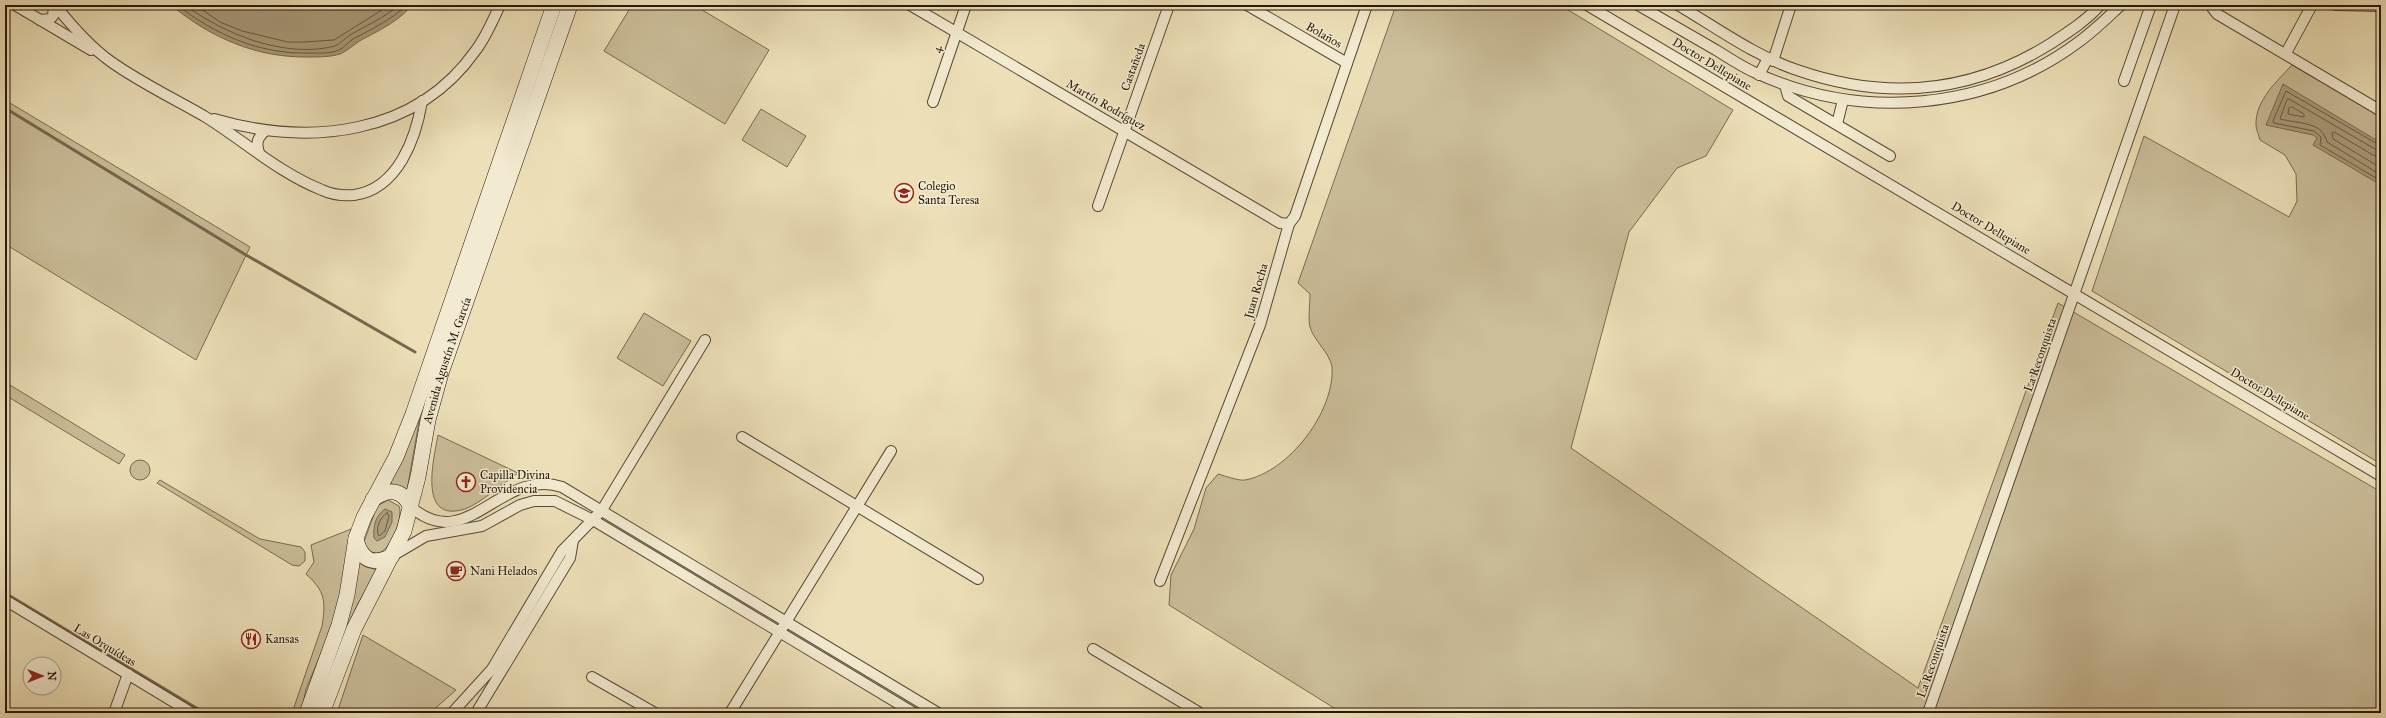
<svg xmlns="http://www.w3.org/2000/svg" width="2386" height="718" viewBox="0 0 2386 718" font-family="'IM FELL Great Primer',serif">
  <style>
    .green { fill: #cbbe9a; stroke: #796b51 }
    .water { fill: #aa9c7c; stroke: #76674e }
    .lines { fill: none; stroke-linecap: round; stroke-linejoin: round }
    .shore { stroke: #685a42; stroke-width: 1 }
    .stream { stroke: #76674e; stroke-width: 3 }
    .minor-casing { stroke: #584a34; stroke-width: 12 }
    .secondary-casing { stroke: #271808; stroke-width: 16 }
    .minor { stroke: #f3ebd1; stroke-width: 10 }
    .secondary { stroke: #f3ebd1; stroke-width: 15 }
    .labels { text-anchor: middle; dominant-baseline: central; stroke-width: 3; stroke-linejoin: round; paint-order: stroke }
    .street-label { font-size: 12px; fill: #271808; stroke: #f3ebd1 }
    .poi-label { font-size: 12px; fill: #271808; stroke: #f3ebd1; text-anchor: start }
  </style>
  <rect width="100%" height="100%" fill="#ede0b8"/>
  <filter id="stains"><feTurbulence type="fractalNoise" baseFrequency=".005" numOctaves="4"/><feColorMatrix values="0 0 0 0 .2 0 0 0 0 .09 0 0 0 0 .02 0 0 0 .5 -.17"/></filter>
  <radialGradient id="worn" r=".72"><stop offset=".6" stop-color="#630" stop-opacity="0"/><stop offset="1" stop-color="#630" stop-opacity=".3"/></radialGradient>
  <!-- green -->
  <g class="green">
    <path d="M632 5H694L769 50 725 124 604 51Z"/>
    <path d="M1396 5H1560L1733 110 1706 156 1677 168 1629 232 1571 448 1918 688 2058 303 2381 492V713H1342L1169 605 1171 575 1194 529 1206 488 1218 474C1226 476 1238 481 1245 480 1289 472 1335 411 1332 367 1330 353 1314 341 1310 327 1308 317 1310 304 1310 294L1298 283Z"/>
    <path d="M2292 65 2381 117V464L2092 291 2144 136 2289 217 2297 201 2296 174 2285 155 2260 140C2259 135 2256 130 2256 125 2255 101 2277 81 2292 65Z"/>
    <path d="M5 100 250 247 196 360 5 244Z"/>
    <path d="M761 109 806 136 787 167 742 140Z"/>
    <path d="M644 313 691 341 663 386 617 358Z"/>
    <path d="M5 382 125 455 119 464 5 395Z"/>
    <path d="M431 385 419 422 407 490 390 483Z"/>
    <path d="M438 435 518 473C503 483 481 503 465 509 417 524 434 458 438 435Z"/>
    <circle cx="140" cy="470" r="10"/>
    <path d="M160 480 260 539 301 547 305 552V561L299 566 292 565 157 483Z"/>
    <path d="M388 500 399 506C405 520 381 577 364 542L377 506Z"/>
    <path d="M351 529 338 613 306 689 301 713H292L322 626C326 601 325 591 306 574L314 562 311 545Z"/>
    <path d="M359 563 366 567 378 570C348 614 333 663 316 713Z"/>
    <path d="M363 635 456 690 430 713H337Z"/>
  </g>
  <!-- water -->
  <g class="water">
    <path d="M171 5H412C400 20 382 29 365 38 356 42 348 51 340 54 330 57 319 57 309 57 257 58 211 38 171 5Z"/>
    <path d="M2283 84 2381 143V185L2313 145 2317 138 2313 135 2266 125Z"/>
    <path d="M385 509 392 512V522L385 537 377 541 374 538C373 527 375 516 385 509Z"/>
  </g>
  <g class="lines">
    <!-- shore -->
    <g class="shore">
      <path d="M177 5C216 35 259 54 308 53 318 53 330 54 339 50 344 48 348 42 353 39 372 29 391 20 407 5"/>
      <path d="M185 5C224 34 285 59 335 46 340 44 345 38 350 35 367 25 384 18 399 5"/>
      <path d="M195 5 220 22 242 31 288 42H304L334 40 390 5"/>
      <path d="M2292 107 2304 114V117L2288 114 2289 108Z"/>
      <path d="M2381 146 2286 91 2273 121 2274 123 2314 131 2321 137 2320 145 2381 181"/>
      <path d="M2381 151 2375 149 2289 99H2287L2280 119C2299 124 2322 121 2327 142L2381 175"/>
      <path d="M2381 157 2373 155 2334 132 2332 133 2333 139 2381 168"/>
      <path d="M387 513 389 516 385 531 379 536C375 529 380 517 387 513Z"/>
    </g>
    <!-- stream -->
    <g class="stream">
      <path d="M5 108 246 255 415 352"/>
      <path d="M5 593 203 712"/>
    </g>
    <!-- minor casing -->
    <g class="minor-casing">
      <g id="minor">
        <path d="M15 5 91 50"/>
        <path d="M55 5C71 25 89 46 110 61 139 82 173 98 204 116 243 140 279 173 322 190 333 195 343 196 354 195 398 189 416 138 422 101"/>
        <path d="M910 5 1280 223 1289 224"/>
        <path d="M1247 5 1347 63"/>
        <path d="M1587 5 2381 476"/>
        <path d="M1638 5C1664 20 1690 35 1716 50 1729 58 1742 67 1756 73 1862 121 1987 111 2080 41 2095 30 2108 17 2121 5"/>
        <path d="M1678 5C1717 28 1755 56 1797 70 1886 101 1970 94 2050 44 2067 33 2086 21 2100 5"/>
        <path d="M2210 5 2217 14 2381 111"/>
        <path d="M2335 5 2381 6"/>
        <path d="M40 20 50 19 53 16 54 5"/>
        <path d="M2286 53 2312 5"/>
        <path d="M1773 61 1791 5"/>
        <path d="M1759 75 1768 58"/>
        <path d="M2124 81 2151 5"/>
        <path d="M1785 85 1788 96 1890 156"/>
        <path d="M933 102 966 5"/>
        <path d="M214 119C308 146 415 137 476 50 486 37 493 20 500 5"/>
        <path d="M1837 124 1843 100"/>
        <path d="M259 153C256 143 257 138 265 131"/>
        <path d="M1098 206 1169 5"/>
        <path d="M742 437 978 579"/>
        <path d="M411 507C468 556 500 467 562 487L938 713"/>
        <path d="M392 556 426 536 482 526 520 505 534 501H555L593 520 914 713"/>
        <path d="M1160 581 1260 325 1289 224 1295 216 1367 5"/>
        <path d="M5 600 192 713"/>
        <path d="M1093 649 1200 713"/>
        <path d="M592 677 655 713"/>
        <path d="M114 713 128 674"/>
        <path d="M452 713 492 669 562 551 602 510 705 340"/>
        <path d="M476 713 570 558 573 540"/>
        <path d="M730 713 891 451"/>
        <path d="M1928 713 2175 5"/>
      </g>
    </g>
    <!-- secondary casing -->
    <g class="secondary-casing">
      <g id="secondary">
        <path d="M373 499C389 488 402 489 411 507"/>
        <path d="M356 539C361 560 372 566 392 556"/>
        <path d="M307 713 339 625 347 595 356 538 364 517 396 457 413 414 554 5"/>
        <path id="s1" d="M322 713 354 629 404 531 418 477 428 420 441 373 570 5"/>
      </g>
    </g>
    <!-- minor -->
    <use href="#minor" class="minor"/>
    <!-- secondary -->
    <use href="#secondary" class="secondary"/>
  </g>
  <!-- icons -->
  <defs>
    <g id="school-ring" transform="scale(1)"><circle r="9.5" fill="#f3ebd1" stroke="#8f2418" stroke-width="1.5"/><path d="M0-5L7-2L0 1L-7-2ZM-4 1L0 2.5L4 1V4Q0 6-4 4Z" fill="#8f2418"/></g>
    <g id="church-ring" transform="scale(1)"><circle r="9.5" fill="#f3ebd1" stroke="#8f2418" stroke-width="1.5"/><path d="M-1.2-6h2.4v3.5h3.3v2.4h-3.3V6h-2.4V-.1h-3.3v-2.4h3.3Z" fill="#8f2418"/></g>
    <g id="cafe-ring" transform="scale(1)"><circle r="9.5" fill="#f3ebd1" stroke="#8f2418" stroke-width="1.5"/><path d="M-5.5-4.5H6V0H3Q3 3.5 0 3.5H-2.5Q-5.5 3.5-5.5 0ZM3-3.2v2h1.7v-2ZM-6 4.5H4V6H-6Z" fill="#8f2418"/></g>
    <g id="restaurant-ring" transform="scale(1)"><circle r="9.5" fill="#f3ebd1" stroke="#8f2418" stroke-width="1.5"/><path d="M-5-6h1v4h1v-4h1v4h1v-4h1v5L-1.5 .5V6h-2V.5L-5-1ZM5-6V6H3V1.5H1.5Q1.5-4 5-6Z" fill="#8f2418"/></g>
  </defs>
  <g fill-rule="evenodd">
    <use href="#school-ring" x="904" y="193"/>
    <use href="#church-ring" x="466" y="482"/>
    <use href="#cafe-ring" x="456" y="571"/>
    <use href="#restaurant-ring" x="251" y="639"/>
  </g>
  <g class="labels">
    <!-- street labels -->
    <g class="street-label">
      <text transform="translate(1324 35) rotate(30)">Bolaños</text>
      <text transform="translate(937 49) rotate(-71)">4</text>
      <text transform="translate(1712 64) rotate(31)">Doctor Dellepiane</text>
      <text transform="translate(1133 67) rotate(-70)">Castañeda</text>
      <text transform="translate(1106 105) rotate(30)">Martín Rodríguez</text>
      <text transform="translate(1991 228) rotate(31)">Doctor Dellepiane</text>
      <text transform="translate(1256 291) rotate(-74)">Juan Rocha</text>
      <text transform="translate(2040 355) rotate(-71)">La Reconquista</text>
      <text stroke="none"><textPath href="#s1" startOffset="376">Avenida Agustín M. García</textPath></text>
      <text transform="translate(2270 394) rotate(31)">Doctor Dellepiane</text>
      <text transform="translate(105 645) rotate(31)">Las Orquídeas</text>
      <text transform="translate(1933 661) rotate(-71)">La Reconquista</text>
    </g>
    <!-- poi labels -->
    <g class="poi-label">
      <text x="918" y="186">Colegio<tspan x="918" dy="14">Santa Teresa</tspan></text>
      <text x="480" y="475">Capilla Divina<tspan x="480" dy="14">Providencia</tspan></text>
      <text x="470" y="571">Nani Helados</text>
      <text x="265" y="639">Kansas</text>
    </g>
  </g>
  <!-- margin -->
  <rect width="2386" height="718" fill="none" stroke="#ede0b8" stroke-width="20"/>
  <rect x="6" y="6" width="2374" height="706" fill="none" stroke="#271808" stroke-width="2"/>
  <rect x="10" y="10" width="2366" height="698" fill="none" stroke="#271808"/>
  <!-- north arrow -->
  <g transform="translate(42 676) rotate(90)"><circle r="19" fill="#f3ebd1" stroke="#a19781"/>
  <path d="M0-3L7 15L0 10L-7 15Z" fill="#8f2418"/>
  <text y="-6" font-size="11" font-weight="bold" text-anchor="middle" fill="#271808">N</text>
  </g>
  <rect width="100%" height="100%" filter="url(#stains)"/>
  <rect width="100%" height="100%" fill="url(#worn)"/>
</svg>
